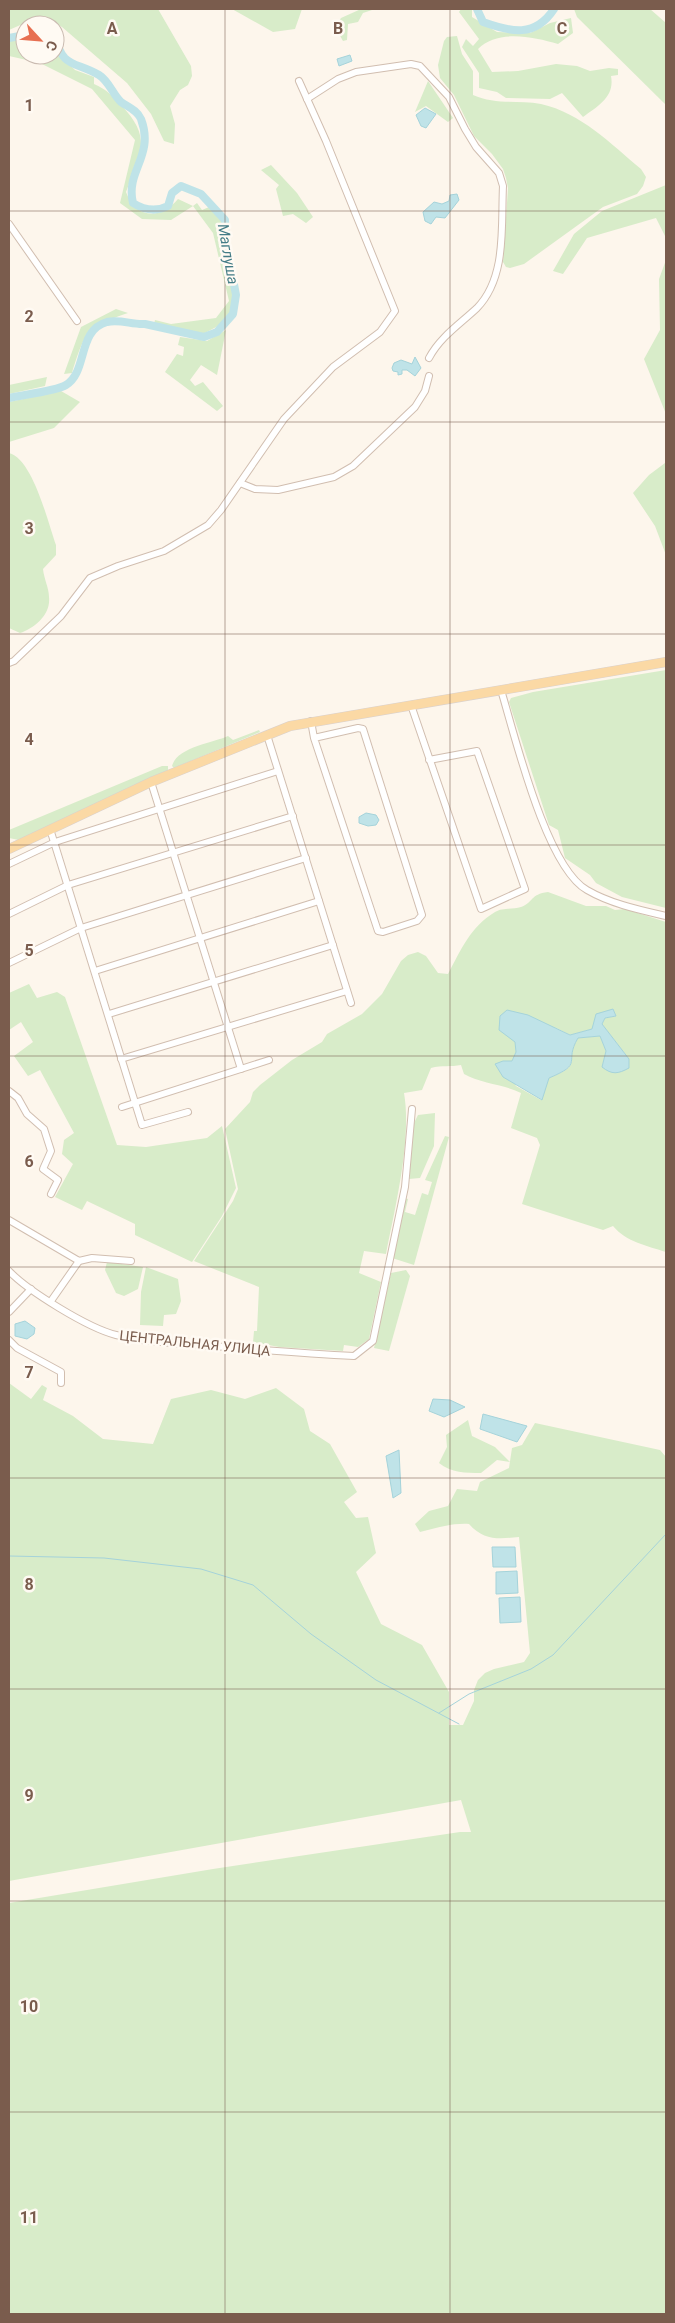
<svg xmlns="http://www.w3.org/2000/svg" width="675" height="2323" viewBox="0 0 675 2323" font-family="Roboto,sans-serif">
  <style>
    .green { fill: #d8ecc9; fill-rule: evenodd }
    .water { fill: #bfe3e8; stroke: #a5d3da }
    .lines { fill: none; stroke-linecap: round; stroke-linejoin: round }
    .stream { stroke: #a5d3da; stroke-width: 1 }
    .river { stroke: #bfe3e8; stroke-width: 8 }
    .minor-casing { stroke: #d1beb0; stroke-width: 8 }
    .major-casing { stroke: #dad1cd; stroke-width: 10 }
    .minor { stroke: #fff; stroke-width: 6 }
    .major { stroke: #fbd9a5; stroke-width: 9 }
    .grid { fill: none; stroke: #7a5c4d; stroke-width: 1; stroke-opacity: 0.55 }
    .labels { text-anchor: middle; dominant-baseline: central; stroke-width: 5; stroke-linejoin: round; paint-order: stroke }
    .street-label { font-size: 14px; fill: #7a5c4d; stroke: #fffaf3 }
    .water-label { font-size: 15px; font-style: italic; fill: #437c86; stroke: #fffaf3 }
    .grid-label { font-size: 16px; text-anchor: middle; font-weight: bold; fill: #7a5c4d; stroke: #fffaf3; stroke-width: 5; stroke-linejoin: round; paint-order: stroke }
  </style>
  <rect width="100%" height="100%" fill="#fdf6ec"/>
  <!-- green -->
  <g class="green">
    <path d="M9 9H158L191 66 192 76 188 85 180 90 170 106 175 124 174 144 164 141 151 114 127 83 62 27 45 18 25 23 9 30Z"/>
    <path d="M232 9H302L295 29 273 32Z"/>
    <path d="M361 9H375L363 13 358 22 348 24 347 40 343 41 335 27 341 18Z"/>
    <path d="M461 9H472V17L497 32 530 33 550 23 571 18 573 33 558 44C533 37 498 29 478 49L492 72 518 71 556 64 577 66 590 71 609 68 618 69V75L611 76C615 97 598 106 583 117L562 93 550 99 506 98 497 92 479 88V73L462 47 466 39 473 46 479 39 459 12Z"/>
    <path d="M574 9H650L666 23V105L577 17Z"/>
    <path d="M457 36 462 54 473 71V95C495 105 519 100 541 104 581 113 611 144 641 169L646 177 643 186 637 194 603 207 524 264 510 268 506 267 503 262 508 188 506 178 503 169 492 154 474 136 454 95 440 78 438 65 444 41 447 37Z"/>
    <path d="M25 40V45L18 47 21 53 55 55V51L75 70 94 77V84C106 89 113 96 122 106 153 139 140 154 126 192 136 219 160 220 178 199L193 206 197 203 202 210 209 207 222 221V241L233 293 231 312 218 326 203 334 154 324 155 320 171 324 216 318 229 301 213 233 193 206 171 220 142 219 120 203 135 140 92 89 40 63 9 56V41Z"/>
    <path d="M428 81 453 118 448 122 426 106 415 112Z"/>
    <path d="M271 165 297 193 313 217 306 223 293 214 283 216 276 189 279 185 261 170Z"/>
    <path d="M666 185V238L656 218 587 238 563 274 553 271 574 234 602 211Z"/>
    <path d="M666 260V414L644 359 660 330 659 279Z"/>
    <path d="M116 309 128 313C86 327 85 332 72 373L64 374 81 327Z"/>
    <path d="M226 330 217 375 201 365 190 380 195 386 203 382 223 406 217 411 165 372 177 354 183 356 184 347 178 345 180 337 207 341Z"/>
    <path d="M47 377 45 386 9 394V385Z"/>
    <path d="M61 391 80 402 54 428 9 442V402Z"/>
    <path d="M9 453C33 459 48 523 56 545V555L43 569C44 579 49 588 49 597 51 615 34 628 20 633L9 628Z"/>
    <path d="M665 463H666V555L655 526 633 493 649 475Z"/>
    <path d="M666 670V908L622 897 596 883 590 875 565 858 558 830 549 825 509 702 511 698 533 692Z"/>
    <path d="M259 730 260 732 174 768 172 766C177 747 213 743 228 736L233 740Z"/>
    <path d="M162 766H168V772L19 840 9 838V830Z"/>
    <path d="M548 892 586 906H606L615 910 625 909 666 922V1252C648 1246 626 1242 613 1226L603 1230 522 1204 540 1145 537 1138 511 1128 521 1093C503 1084 482 1084 464 1074L461 1065C451 1067 442 1065 431 1068L422 1090 404 1093C412 1139 395 1208 386 1254L364 1251 359 1273 381 1282 369 1339 358 1347 344 1345 343 1351 279 1347 253 1342 254 1331H257L259 1287 194 1261 233 1201 238 1189 225 1129 250 1102 253 1092 260 1085 292 1060 322 1042 327 1034 362 1014 382 994 401 961 408 955 418 952 426 956 438 973 448 974C461 950 470 927 495 912 502 907 513 910 521 907 533 903 530 894 548 892ZM613 1009 616 1016 605 1018 602 1024 629 1059V1068L602 1067 606 1051 600 1036 578 1038C563 1063 585 1064 549 1078L541 1100 516 1086 503 1061H512L516 1052 515 1042 556 1028 570 1035 592 1029Z"/>
    <path d="M29 984 37 998 57 992 65 997 117 1145 146 1147 207 1138 222 1126 236 1188 222 1216 192 1262 135 1235V1224L87 1201 82 1210 55 1197 73 1164 62 1154 64 1140 74 1133 40 1070 28 1076 14 1056 33 1042 21 1022 9 1030V993Z"/>
    <path d="M435 1113 434 1146 420 1178 409 1179 413 1125 418 1115Z"/>
    <path d="M445 1136 449 1137 414 1265 392 1258 404 1198 408 1199 405 1212 415 1215 422 1193 428 1195 432 1182 425 1180Z"/>
    <path d="M107 1262 143 1267 138 1289 124 1296 116 1293 105 1270Z"/>
    <path d="M146 1267 178 1279 181 1301 176 1314 164 1315 163 1326 140 1325 141 1292Z"/>
    <path d="M406 1270 410 1276 389 1351 374 1348 391 1273Z"/>
    <path d="M9 1383 31 1399 42 1385 47 1388 43 1400 73 1416 103 1439 153 1444 171 1399 211 1390 245 1399 276 1388 304 1409 310 1431 330 1444 357 1492 344 1502 356 1518 368 1517 376 1553 356 1572 381 1624 422 1645 449 1692V1725H463L474 1701V1690L478 1680 485 1673 494 1669 524 1662 530 1653 519 1537C499 1539 484 1541 469 1524 452 1523 436 1528 420 1532L415 1524 429 1511 448 1506 457 1489 477 1491 480 1482 509 1468 512 1448 522 1445 535 1423 660 1450 666 1457V2314H9V1903L213 1869 460 1832H471L461 1800 9 1881Z"/>
    <path d="M468 1420 472 1436 495 1447 510 1462 497 1460 481 1473C466 1473 451 1473 439 1463L447 1447 446 1435Z"/>
  </g>
  <!-- water -->
  <g class="water">
    <path d="M350 55 352 61 339 66 337 59Z"/>
    <path d="M425 108 436 114 426 128 421 126 416 115Z"/>
    <path d="M457 194 459 200 445 218 436 217 431 224 425 221 423 212 434 202 442 204 449 201 450 195Z"/>
    <path d="M415 357 421 368 415 376 407 370H402V374L398 375V372L393 371 392 368 394 363 401 360 412 364Z"/>
    <path d="M366 813 376 815 379 820 376 825 368 826 359 823V817Z"/>
    <path d="M613 1009 616 1016 605 1018 602 1024 629 1059V1068C618 1074 612 1075 602 1067L606 1051 600 1036 578 1038C563 1063 585 1063 549 1078L542 1100 503 1077 495 1064 503 1061H512L516 1052 515 1042 499 1030 500 1016 507 1010 528 1015 570 1035 592 1029 596 1014Z"/>
    <path d="M25 1321 35 1328 34 1334 27 1339 15 1336V1324Z"/>
    <path d="M433 1399 450 1400 465 1407 444 1417 429 1411Z"/>
    <path d="M483 1414 527 1426 517 1442 480 1429Z"/>
    <path d="M399 1450 401 1493 393 1498 386 1456Z"/>
    <path d="M492 1547H515L516 1567H493Z"/>
    <path d="M517 1571 518 1593 496 1594V1572Z"/>
    <path d="M520 1597 521 1622 500 1623 499 1598Z"/>
  </g>
  <g class="lines">
    <!-- stream -->
    <g class="stream">
      <path d="M9 1556 104 1558 201 1569 253 1585 311 1634 376 1680 459 1724"/>
      <path d="M439 1713 469 1694 531 1669 553 1655 666 1534"/>
    </g>
    <!-- river -->
    <g class="river">
      <path d="M477 9 483 22C511 32 535 38 554 9"/>
      <path d="M41 25H42"/>
      <path d="M9 38 25 35"/>
      <path d="M9 398C22 395 56 391 66 385 88 372 77 330 107 322 121 319 132 325 145 324L204 337 217 332 233 314 236 295 226 241 225 220 201 194 181 186 172 193 168 206C156 212 144 210 133 203 125 171 155 156 141 119 137 110 128 107 121 102 113 95 109 81 99 75 75 61 62 69 55 35"/>
    </g>
    <!-- minor casing -->
    <g class="minor-casing">
      <g id="minor">
        <path d="M307 99 338 79 356 72 411 64 420 66 449 97 465 129 476 147 499 173 503 186C501 226 507 277 477 308 460 324 440 337 429 358"/>
        <path d="M9 224 77 321"/>
        <path d="M240 483 255 489 278 490 334 477 353 466 415 407 425 391 429 376"/>
        <path d="M9 663 14 661 61 616 90 578 118 566 164 551 208 525 221 510 284 419 333 367 380 332 395 311 326 141 299 81"/>
        <path d="M501 690C515 736 546 867 587 890 611 904 640 910 666 916"/>
        <path d="M411 705 481 909 525 889 477 751 429 760"/>
        <path d="M311 721 314 738 378 931 383 932 417 921 422 915 363 729 358 728 314 738"/>
        <path d="M267 735 351 1003"/>
        <path d="M151 782 241 1069"/>
        <path d="M50 829 142 1125 188 1112"/>
        <path d="M9 864 55 842 278 771"/>
        <path d="M9 914 68 885 293 816"/>
        <path d="M9 963 81 928 306 858"/>
        <path d="M95 971 319 901"/>
        <path d="M109 1014 333 945"/>
        <path d="M121 1059 347 991"/>
        <path d="M9 1091 18 1098 27 1114 44 1129 51 1151 43 1169 58 1180 51 1194"/>
        <path d="M122 1107 269 1060"/>
        <path d="M9 1220 79 1261 92 1258 131 1261"/>
        <path d="M9 1271C28 1291 88 1328 116 1335 148 1343 181 1343 214 1346 261 1350 307 1354 354 1356L373 1341 405 1187 412 1109"/>
        <path d="M51 1301 79 1261"/>
        <path d="M9 1312 31 1289"/>
        <path d="M9 1340 17 1348 61 1372V1383"/>
      </g>
    </g>
    <!-- major casing -->
    <g class="major-casing">
      <path id="major" d="M9 849 151 782 290 726 666 662"/>
    </g>
    <!-- minor -->
    <use href="#minor" class="minor"/>
    <!-- major -->
    <use href="#major" class="major"/>
  </g>
  <!-- grid -->
  <path class="grid" d="M225 9V2314M450 9V2314M9 211H666M9 422H666M9 634H666M9 845H666M9 1056H666M9 1267H666M9 1478H666M9 1689H666M9 1901H666M9 2112H666"/>
  <g class="labels">
    <!-- street labels -->
    <g class="street-label">
      <text transform="translate(195 1343) rotate(6)">ЦЕНТРАЛЬНАЯ УЛИЦА</text>
    </g>
    <!-- water labels -->
    <g class="water-label">
      <text transform="translate(228 254) rotate(80)">Маглуша</text>
    </g>
  </g>
  <g class="grid-label">
    <text x="112" y="34">A</text>
    <text x="338" y="34">B</text>
    <text x="562" y="34">C</text>
    <text x="29" y="111">1</text>
    <text x="29" y="322">2</text>
    <text x="29" y="534">3</text>
    <text x="29" y="745">4</text>
    <text x="29" y="956">5</text>
    <text x="29" y="1167">6</text>
    <text x="29" y="1378">7</text>
    <text x="29" y="1590">8</text>
    <text x="29" y="1801">9</text>
    <text x="29" y="2012">10</text>
    <text x="29" y="2223">11</text>
  </g>
  <!-- border -->
  <rect width="675" height="2323" fill="none" stroke="#7a5c4d" stroke-width="20"/>
  <!-- north arrow -->
  <g transform="translate(40 40) rotate(116)"><circle r="24" fill="#fffaf3" stroke="#cabbb1"/>
  <path d="M0-4L9 19L0 12L-9 19Z" fill="#e76f51"/>
  <text y="-8" font-size="14" font-weight="bold" text-anchor="middle" fill="#7a5c4d">С</text>
  </g>
</svg>
